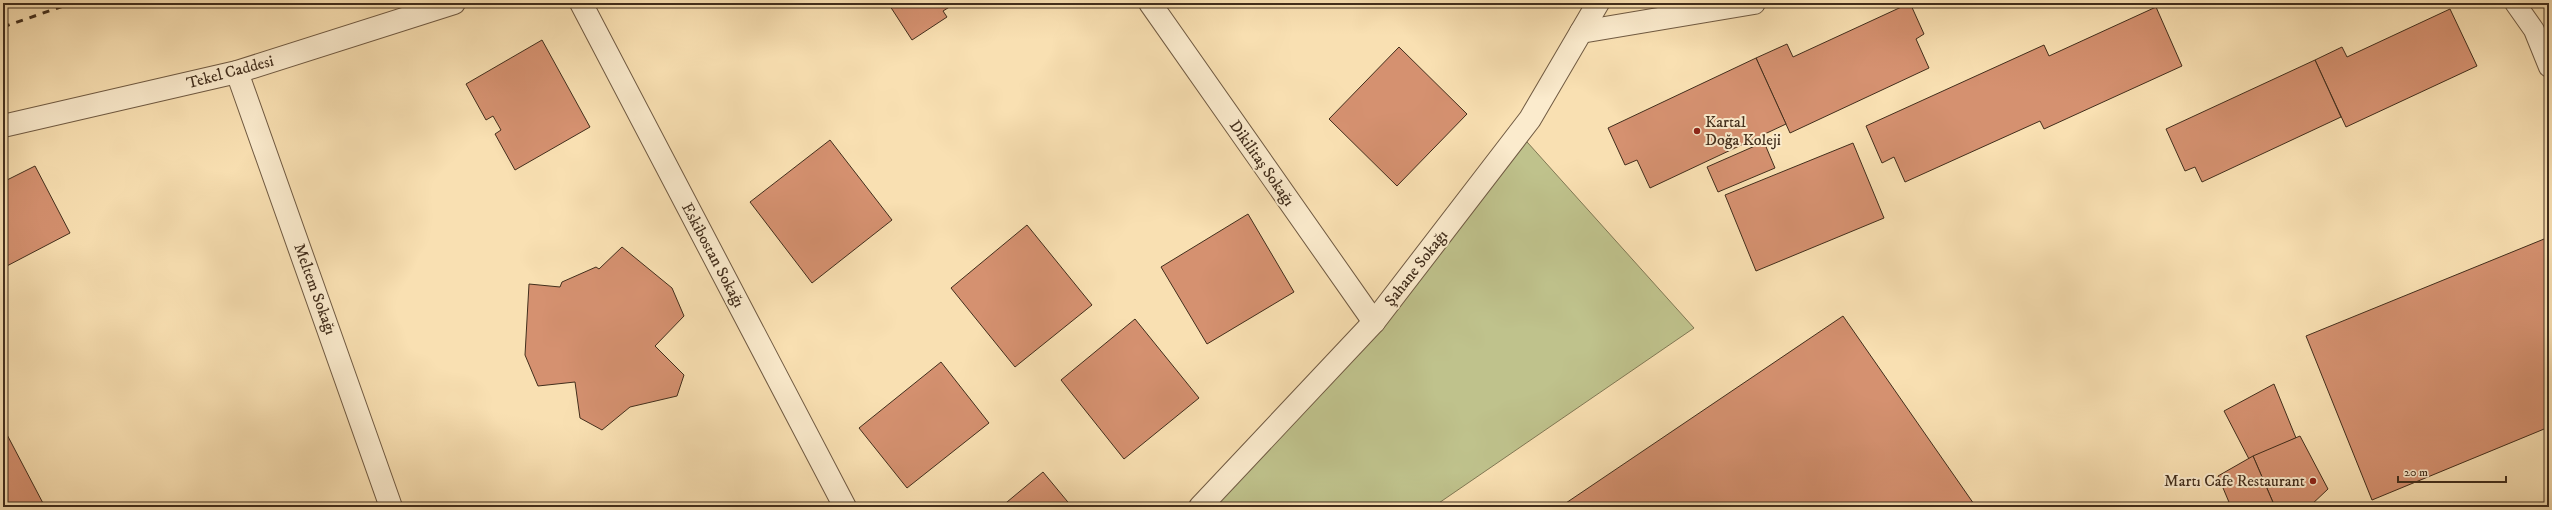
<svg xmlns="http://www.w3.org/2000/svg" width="2552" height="510" viewBox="0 0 2552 510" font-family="'IM FELL DW Pica',serif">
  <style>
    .green { fill: #bfc28c; stroke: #807854 }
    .building { fill: #d59170; stroke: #422e1c }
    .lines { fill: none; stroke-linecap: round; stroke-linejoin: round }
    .service-casing { stroke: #705a42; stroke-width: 22 }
    .minor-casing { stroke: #705a42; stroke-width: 24 }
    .tertiary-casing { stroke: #705a42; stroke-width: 24 }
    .service { stroke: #fbebcd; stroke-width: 20 }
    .minor { stroke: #fbebcd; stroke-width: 22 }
    .tertiary { stroke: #fbebcd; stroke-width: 22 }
    .rail { stroke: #422e1c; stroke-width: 3; stroke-dasharray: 7 7; stroke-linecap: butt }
    .poi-dot { fill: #8f2418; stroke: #fbebcd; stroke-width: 1.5 }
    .labels { text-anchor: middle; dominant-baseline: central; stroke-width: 4; stroke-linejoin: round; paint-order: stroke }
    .street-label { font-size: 16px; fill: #422e1c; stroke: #fbebcd }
    .poi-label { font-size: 16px; fill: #422e1c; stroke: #fbebcd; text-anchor: start }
  </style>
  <rect width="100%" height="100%" fill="#f9e0b2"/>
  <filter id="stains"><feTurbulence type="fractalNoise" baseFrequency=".005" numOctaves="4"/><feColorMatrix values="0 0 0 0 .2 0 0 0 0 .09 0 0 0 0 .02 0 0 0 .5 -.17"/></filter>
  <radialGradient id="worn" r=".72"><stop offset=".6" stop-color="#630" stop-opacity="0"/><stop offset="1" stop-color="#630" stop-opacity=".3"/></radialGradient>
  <!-- green -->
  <path class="green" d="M1519 133 1694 328 1433 507H1203Z"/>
  <!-- building -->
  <g class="building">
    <path d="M888 3H956L943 11 947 17 912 40Z"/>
    <path d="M1910 3 1924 34 1916 39 1929 68 1790 133 1756 58 1787 44 1793 57Z"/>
    <path d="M2156 7 2182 66 2044 129 2040 121 1905 182 1894 157 1882 163 1866 126 2044 45 2049 56Z"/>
    <path d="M2450 9 2477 66 2346 127 2315 60 2342 47 2347 57Z"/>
    <path d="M542 40 590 127 515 170 495 134 501 130 493 116 486 120 466 84Z"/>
    <path d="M1399 47 1467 114 1397 186 1329 119Z"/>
    <path d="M1756 58 1786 124 1650 188 1637 160 1625 165 1608 128Z"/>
    <path d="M2315 60 2341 117 2202 182 2195 167 2185 171 2166 129Z"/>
    <path d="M830 140 892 220 812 283 750 202Z"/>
    <path d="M1764 142 1775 168 1718 192 1707 167Z"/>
    <path d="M1853 143 1884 218 1756 271 1725 195Z"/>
    <path d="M35 166 70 233 3 268V182Z"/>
    <path d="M1248 214 1294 292 1207 344 1161 267Z"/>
    <path d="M1027 225 1092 305 1015 367 951 288Z"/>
    <path d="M2549 237V427L2372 500 2306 336Z"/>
    <path d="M622 247 672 288 684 316 655 346 684 375 677 396 630 407 602 430 580 418 575 382 538 386 525 355 529 284 560 287 562 282 596 267 599 269Z"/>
    <path d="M1843 316 1976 507H1560Z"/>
    <path d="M1135 319 1199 398 1124 459 1061 380Z"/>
    <path d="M941 362 989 423 907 488 859 428Z"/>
    <path d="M2274 384 2296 438 2249 459 2224 411Z"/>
    <path d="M3 427 45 507H3Z"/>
    <path d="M2300 436 2328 489 2309 507H2275L2253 456Z"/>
    <path d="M2253 456 2275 507H2231L2218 476Z"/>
    <path d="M1043 472 1072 507H1001Z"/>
  </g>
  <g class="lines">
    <!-- service casing -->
    <g class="service-casing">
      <path id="service" d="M2515 3 2534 30 2549 67"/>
    </g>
    <!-- minor casing -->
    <g class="minor-casing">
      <g id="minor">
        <path d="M581 3 845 507"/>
        <path d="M1150 3 1374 322"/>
        <path d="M1581 32 1754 3"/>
        <path d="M237 72 391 507"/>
        <path d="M1200 507 1374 322 1530 119 1598 3"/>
      </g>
    </g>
    <!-- tertiary casing -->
    <g class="tertiary-casing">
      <path id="tertiary" d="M3 126 237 72 454 3"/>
    </g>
    <!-- service -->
    <use href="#service" class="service"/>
    <!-- minor -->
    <use href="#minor" class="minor"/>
    <!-- tertiary -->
    <use href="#tertiary" class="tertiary"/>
    <!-- rail -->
    <g class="rail">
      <path d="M3 6 10 3"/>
      <path d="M3 27 72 3"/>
    </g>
  </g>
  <!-- markers -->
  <g class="poi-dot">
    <circle cx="1697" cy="131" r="4"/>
    <circle cx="2313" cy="481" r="4"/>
  </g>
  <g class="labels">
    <!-- street labels -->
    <g class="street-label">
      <text transform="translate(230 72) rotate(-15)">Tekel Caddesi</text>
      <text transform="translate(1262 163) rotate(55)">Dikilitaş Sokağı</text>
      <text transform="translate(713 255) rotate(62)">Eskibostan Sokağı</text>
      <text transform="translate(1416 268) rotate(-52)">Şahane Sokağı</text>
      <text transform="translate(315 289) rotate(70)">Meltem Sokağı</text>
    </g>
    <!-- poi labels -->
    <g class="poi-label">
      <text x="1705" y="122">Kartal<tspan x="1705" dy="18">Doğa Koleji</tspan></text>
      <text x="2305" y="481" text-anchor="end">Martı Cafe Restaurant</text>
    </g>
  </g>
  <!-- margin -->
  <rect width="2552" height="510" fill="none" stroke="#f9e0b2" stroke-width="16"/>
  <rect x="4" y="4" width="2544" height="502" fill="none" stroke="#422e1c" stroke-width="2"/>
  <rect x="8" y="8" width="2536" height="494" fill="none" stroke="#422e1c"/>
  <!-- scale -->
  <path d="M2398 476v6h108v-6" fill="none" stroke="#422e1c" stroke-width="2"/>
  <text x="2404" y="476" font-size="12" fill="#422e1c" stroke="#fbebcd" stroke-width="3" paint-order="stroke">20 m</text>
  <rect width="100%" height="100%" filter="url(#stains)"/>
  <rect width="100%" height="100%" fill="url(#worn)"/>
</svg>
